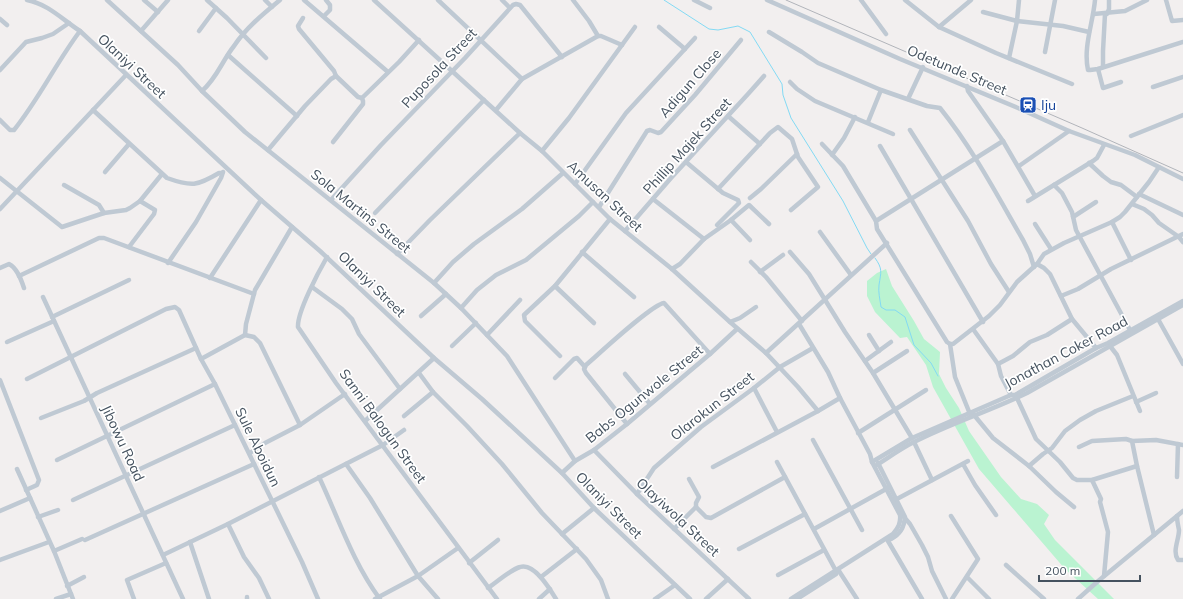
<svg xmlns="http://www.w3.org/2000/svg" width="1183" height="599" viewBox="0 0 1183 599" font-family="Mulish,sans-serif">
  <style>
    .green { fill: #baf3d1 }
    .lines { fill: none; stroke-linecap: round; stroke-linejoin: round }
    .stream { stroke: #83daf4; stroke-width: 1 }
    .minor { stroke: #bfc9d3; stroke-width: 4.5 }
    .rail { stroke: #b1b4ba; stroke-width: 1 }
    .labels { text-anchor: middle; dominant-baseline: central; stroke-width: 3.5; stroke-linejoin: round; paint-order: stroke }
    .street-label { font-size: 14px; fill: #45525f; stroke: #fff }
    .transit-label { font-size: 14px; fill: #164399; stroke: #fff; text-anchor: start }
  </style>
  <rect width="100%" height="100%" fill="#f2efef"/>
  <!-- green -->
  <path class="green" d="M886 269 892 286 914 321 924 339 940 352 939 374 946 388 959 408 969 431 1001 477 1021 499 1037 504 1049 515 1044 524 1055 540 1114 599H1098L1065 569 979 469 933 387 926 365 907 337 900 338 875 312 867 296V281L877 273Z"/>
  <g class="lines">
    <!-- stream -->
    <g class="stream">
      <path d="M664 0 709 29 718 30 738 26 750 32 782 84 783 95 791 118 843 201 867 248 871 254"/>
      <path d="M875 258C883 269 881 272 879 285 878 292 880 299 881 307L886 310H895L905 317 914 345 931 363 938 376"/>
    </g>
    <!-- minor -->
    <g class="minor">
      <path d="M27 0C48 4 63 20 80 31L261 200 320 251 434 358 482 399 562 473 594 508 690 599"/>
      <path d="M107 0 178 65 202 91 245 132 434 283 461 308 507 356 575 461"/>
      <path d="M144 0 158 12"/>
      <path d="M207 0 227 18 266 58"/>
      <path d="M265 0 272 7"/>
      <path d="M304 0 388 72"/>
      <path d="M374 0 520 133 542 151 610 219 672 269 730 322 766 353 798 387 818 411"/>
      <path d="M438 0 522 79"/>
      <path d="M502 0 509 7"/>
      <path d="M573 0 589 21 598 36H601L622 45"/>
      <path d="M694 0 710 8"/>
      <path d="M767 0 900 59 1018 108 1069 131 1135 155 1183 179"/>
      <path d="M861 0 886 34"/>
      <path d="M905 0 939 27 996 53 1072 84"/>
      <path d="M1095 0C1093 23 1083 47 1088 70H1090L1098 69 1183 42"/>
      <path d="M1166 0 1172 21 1183 20"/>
      <path d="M983 12 1017 21 1063 26 1089 32"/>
      <path d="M1094 14 1125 11 1147 0"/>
      <path d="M1107 14 1109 9V0"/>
      <path d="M324 16 330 10V5L326 0"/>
      <path d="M303 18 298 26 299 29 334 71 336 76 358 97 362 98"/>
      <path d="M0 19 7 25"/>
      <path d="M659 27 685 49"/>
      <path d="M939 27 971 0"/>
      <path d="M141 31 168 0"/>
      <path d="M199 31 216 8"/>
      <path d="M769 32 802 52 818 63 881 90 927 106 940 108C973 149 997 195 1023 240L1030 254 1034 267"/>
      <path d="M1045 52 1055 0"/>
      <path d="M228 55 297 116"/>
      <path d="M1009 58 1017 21 1019 0"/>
      <path d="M1103 67V51L1105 14"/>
      <path d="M1098 69 1103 88 1121 82"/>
      <path d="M0 70 26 42 42 38 53 34 69 23"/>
      <path d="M790 82 797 89 815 101 893 134"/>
      <path d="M967 86 968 91 1003 141 1035 196"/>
      <path d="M1153 87 1183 77"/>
      <path d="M202 91C217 78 222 61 234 46 246 28 263 14 280 0"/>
      <path d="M908 99 923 67"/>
      <path d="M93 110 167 178C192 187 197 186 219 173H222"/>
      <path d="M496 110 522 79 598 36"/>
      <path d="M728 116 760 144"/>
      <path d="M0 120 10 130H14C39 99 56 63 80 31"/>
      <path d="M868 122 881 90"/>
      <path d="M910 130 968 221 991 264 1009 292"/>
      <path d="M1131 136 1183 115"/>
      <path d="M333 142 363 104V101L362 98 399 62 419 40"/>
      <path d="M822 144 843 166 876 221"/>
      <path d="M880 146 983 322"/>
      <path d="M268 150 305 106 331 79 336 76"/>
      <path d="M542 151 569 118 635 27"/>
      <path d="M832 155 844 138 855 117"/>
      <path d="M686 162 723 193 738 200 739 203 717 225"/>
      <path d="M1089 163 1103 176 1111 182 1121 185 1137 197"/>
      <path d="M1019 166 1069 131"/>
      <path d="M105 172 129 144"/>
      <path d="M0 178 62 227 104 213 126 210 130 208 140 201 162 174"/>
      <path d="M575 184 626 113 695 38"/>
      <path d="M64 185 99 205 104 213"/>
      <path d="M1054 185 1062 193 1072 212 1076 230 1130 330"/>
      <path d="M718 189 770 133 778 127 792 139 798 157 818 187 791 210"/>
      <path d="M1139 194 1183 215"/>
      <path d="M750 198 761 189 797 154"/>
      <path d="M653 199 704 239"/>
      <path d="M331 200 381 145 465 58 513 5 516 4 520 5 562 57"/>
      <path d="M1028 201 1093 161 1097 158 1104 145"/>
      <path d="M1132 204 1144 209 1152 215 1159 223 1179 237 1183 242"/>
      <path d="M599 207 647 131 650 130 658 133 661 132 695 95 741 40"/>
      <path d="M0 209 126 75"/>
      <path d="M375 213 484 100"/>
      <path d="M1073 217 1096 202"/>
      <path d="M731 220 750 240"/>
      <path d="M1112 222 1131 260"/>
      <path d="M1035 224 1051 249"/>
      <path d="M625 231 671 178 748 94 764 76"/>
      <path d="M820 232 851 275"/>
      <path d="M129 247 154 214 155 210 140 201"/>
      <path d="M582 252 634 297"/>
      <path d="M790 252 809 274 845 332 873 373 912 438"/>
      <path d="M397 254 430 220 520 133"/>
      <path d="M327 257C319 271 297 312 298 327L336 383 497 599"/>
      <path d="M751 262 766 277 802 321"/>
      <path d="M168 263 196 222 221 178 223 172"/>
      <path d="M1037 264 1044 268 1050 274 1072 319 1096 348"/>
      <path d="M0 268 9 264C17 268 21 279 24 288"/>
      <path d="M672 269 680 264 704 239 731 220 749 205 769 224"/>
      <path d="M760 272 783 255"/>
      <path d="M19 276 99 238H104L254 294"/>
      <path d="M210 278 261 200"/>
      <path d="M434 283 453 262 474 244 522 209 563 173"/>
      <path d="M555 286 594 323"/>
      <path d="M312 287 342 309 352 319 359 334 400 389"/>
      <path d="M1061 296 1078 289 1111 269 1183 234"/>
      <path d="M43 297 183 599"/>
      <path d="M461 308 477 290 496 275 526 260 579 216 593 202"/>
      <path d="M421 316 446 294"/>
      <path d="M52 317 129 280"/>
      <path d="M1158 319 1183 364"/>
      <path d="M730 322 740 318 756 307"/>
      <path d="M973 329 998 364 1001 376 1011 395"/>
      <path d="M245 335 246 324 255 290 292 227"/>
      <path d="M487 335 520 300"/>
      <path d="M869 335 879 351"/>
      <path d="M7 342 54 321"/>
      <path d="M950 344 947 342 877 229 876 221 1003 141"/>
      <path d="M950 344H953L989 316 1000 305 1017 282 1037 264 1044 254 1064 243 1112 222 1120 217 1125 212 1149 182 1159 167"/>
      <path d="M950 344 955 377 970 414"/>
      <path d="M452 346 476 323"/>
      <path d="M1110 346 1117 355 1140 411"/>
      <path d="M766 353 887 243"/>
      <path d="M560 356 525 321 524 315 555 286 610 219"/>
      <path d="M201 359 245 335 254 337 260 343 300 425"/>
      <path d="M865 361 891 342"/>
      <path d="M998 364 1013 356 1030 342 1047 335 1072 319"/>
      <path d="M419 373 433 392 467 426 502 464 542 513 586 559 601 580 608 599"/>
      <path d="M873 373 907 351"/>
      <path d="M625 374 650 404"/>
      <path d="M555 378 574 359 577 358 585 367"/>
      <path d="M27 379 166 309 175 307 179 310 201 359 215 384 302 562 318 599"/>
      <path d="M0 380 39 480 37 485 26 490"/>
      <path d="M754 388 777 432"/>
      <path d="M1017 398 1036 439 1060 462 1073 478 1077 480H1092L1137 466"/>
      <path d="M1136 402 1156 393"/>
      <path d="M974 415 993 438 1029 466 1056 492 1074 507"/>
      <path d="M404 416 433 392"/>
      <path d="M41 418 84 401 97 393 196 348"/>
      <path d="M365 421 400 389 434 358"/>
      <path d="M627 424 586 373 584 369 586 365C599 354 651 305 664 303L710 354"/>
      <path d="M858 433 926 390"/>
      <path d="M813 440 862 530"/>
      <path d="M1132 441 1137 466 1154 535"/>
      <path d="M914 442 932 480"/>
      <path d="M1079 447 1092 441 1126 439 1132 441 1156 440 1183 445"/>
      <path d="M594 450 637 494 749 599"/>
      <path d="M250 453 265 443 300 425 345 394"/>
      <path d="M57 460 215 384"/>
      <path d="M777 462 836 571"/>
      <path d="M872 462 912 438 1011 395H1015L1096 348 1108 343 1183 301"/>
      <path d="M878 463 905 517C904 528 900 534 891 539"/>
      <path d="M346 464 370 498 418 576 438 599"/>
      <path d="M963 464 975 485 996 515"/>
      <path d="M875 466C888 458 900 449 914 442 951 423 990 411 1027 393L1183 305"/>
      <path d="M1029 466 1043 454 1052 448 1065 431 1080 420 1096 411 1133 396"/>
      <path d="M713 467 818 411 840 398"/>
      <path d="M17 469 54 551 73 599"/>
      <path d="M562 473 575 461 594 450 627 424 710 354 737 329"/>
      <path d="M319 477C338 517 353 563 380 599"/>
      <path d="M1177 477 1178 444"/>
      <path d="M689 479 699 497 696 503V507"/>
      <path d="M1092 480 1101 499 1100 502 1108 532 1104 576"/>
      <path d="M637 494 654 468 701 427 754 388 780 367 813 348"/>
      <path d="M73 500 235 425"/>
      <path d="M895 500 968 461"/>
      <path d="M0 511 30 498"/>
      <path d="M951 516 978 559 952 599"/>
      <path d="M1177 516C1177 521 1178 525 1179 530 1179 540 1172 551 1178 560H1183"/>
      <path d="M38 517 58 510"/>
      <path d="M904 517 910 524 922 545 928 557 932 571 946 599"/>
      <path d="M228 524 244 557 259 578 269 599"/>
      <path d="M674 529 696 507 706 517 711 518 785 477"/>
      <path d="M814 529 888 488"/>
      <path d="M562 534 594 508"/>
      <path d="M85 540 254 464"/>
      <path d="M888 541 922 599"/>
      <path d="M190 542 209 599"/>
      <path d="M739 549 805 514"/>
      <path d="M54 551 82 539"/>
      <path d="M163 555 228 524 383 445 404 430"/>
      <path d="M0 560 49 542"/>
      <path d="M469 563 498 540"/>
      <path d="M1006 565 1044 599"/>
      <path d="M839 571 857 599"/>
      <path d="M778 575 824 550"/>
      <path d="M541 577 577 549"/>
      <path d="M967 577 989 599"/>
      <path d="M67 586 84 577"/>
      <path d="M488 588C497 582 510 570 520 567 534 562 550 589 556 599"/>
      <path d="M247 597V599"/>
      <path d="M56 599 71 594"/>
      <path d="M134 599 127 580 166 563"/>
      <path d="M375 599 418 576 458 548"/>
      <path d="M539 599 550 589"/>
      <path d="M655 599 675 585"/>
      <path d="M706 599 728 579"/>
      <path d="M791 599 893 534C898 528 901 523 900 515L872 462 870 454 840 398 828 372 799 324"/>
      <path d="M797 599 836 574"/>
      <path d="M1078 599 1097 582 1183 511"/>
    </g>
    <!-- rail -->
    <path class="rail" d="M786 0 1082 128 1183 173"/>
  </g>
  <!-- icons -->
  <defs>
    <g id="station-square" transform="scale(0.9)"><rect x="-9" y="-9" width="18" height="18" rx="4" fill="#1a4fb4" stroke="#fff"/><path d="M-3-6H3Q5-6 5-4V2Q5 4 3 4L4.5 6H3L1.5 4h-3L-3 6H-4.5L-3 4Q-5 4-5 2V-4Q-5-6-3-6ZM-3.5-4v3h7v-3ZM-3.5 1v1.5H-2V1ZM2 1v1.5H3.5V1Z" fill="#fff"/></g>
  </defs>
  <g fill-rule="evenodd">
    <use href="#station-square" x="1028" y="105"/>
  </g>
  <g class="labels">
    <!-- street labels -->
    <g class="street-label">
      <text transform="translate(132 66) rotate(43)">Olaniyi Street</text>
      <text transform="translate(439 68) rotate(-47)">Puposola Street</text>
      <text transform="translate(957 70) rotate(23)">Odetunde Street</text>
      <text transform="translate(690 83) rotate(-49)">Adigun Close</text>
      <text transform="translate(687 146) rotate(-48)">Phillip Majek Street</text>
      <text transform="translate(605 196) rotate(43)">Amusan Street</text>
      <text transform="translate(361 211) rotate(39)">Sola Martins Street</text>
      <text transform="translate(372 284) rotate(44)">Olaniyi Street</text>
      <text transform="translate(1066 352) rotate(-28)">Jonathan Coker Road</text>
      <text transform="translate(644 394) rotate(-39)">Babs Ogunwole Street</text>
      <text transform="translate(712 406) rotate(-38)">Olarokun Street</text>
      <text transform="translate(383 426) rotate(54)">Sanni Balogun Street</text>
      <text transform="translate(123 443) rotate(65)">Jibowu Road</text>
      <text transform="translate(258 447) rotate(64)">Sule Aboidun</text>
      <text transform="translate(609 505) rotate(45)">Olaniyi Street</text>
      <text transform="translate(678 517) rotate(43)">Olayiwola Street</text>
    </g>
    <!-- transit labels -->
    <g class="transit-label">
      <text x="1041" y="105">Iju</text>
    </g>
  </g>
  <!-- scale -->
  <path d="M1039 575v6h101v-6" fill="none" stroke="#45525f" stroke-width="2"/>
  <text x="1045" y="575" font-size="12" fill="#45525f" stroke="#ffffff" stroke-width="3" paint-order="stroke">200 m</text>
</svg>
